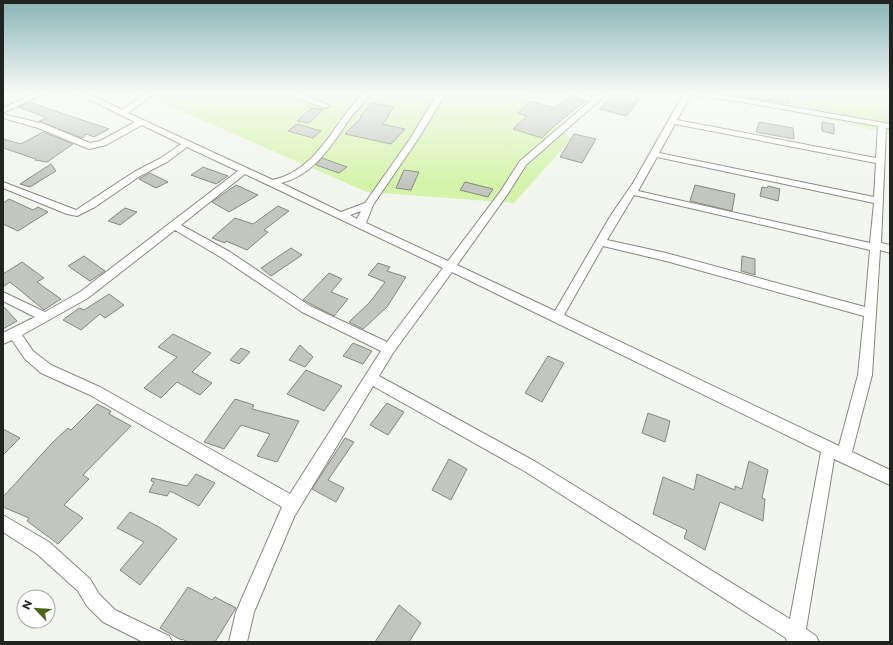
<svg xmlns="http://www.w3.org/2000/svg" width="893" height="645" viewBox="0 0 893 645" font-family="Montserrat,sans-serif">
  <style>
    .green { fill: #d4f4aa }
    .building { fill: #c2c6be; stroke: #858880 }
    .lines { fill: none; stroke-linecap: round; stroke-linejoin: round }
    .minor-casing { stroke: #868981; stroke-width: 2 }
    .minor { fill: #fff; fill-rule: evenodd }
  </style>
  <rect width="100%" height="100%" fill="#f2f6ee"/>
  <!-- green -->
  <g class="green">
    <path d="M140 93H525L571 139 514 203 367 192Z"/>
    <path d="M722 93H890V134Z"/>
  </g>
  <!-- building -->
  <g class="building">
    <path d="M614 93H622L641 98 626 116 600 109Z"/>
    <path d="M745 93H790L789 103 744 97Z"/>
    <path d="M569 97 584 102 554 126 542 138 513 129 527 116 518 113 530 101 555 108Z"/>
    <path d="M30 102 49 109 109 129 94 137 87 134 82 138 39 121 47 118 19 107Z"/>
    <path d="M371 103 394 107 387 116H389L382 124 405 129 391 144 345 134 362 117H360Z"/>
    <path d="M312 108 323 110 309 123 297 121Z"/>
    <path d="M759 122 793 128 794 139 756 132Z"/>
    <path d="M822 122 834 124V134L822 131Z"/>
    <path d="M297 124 321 131 313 138 288 131Z"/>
    <path d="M43 132 73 144 47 162 35 160 36 159 3 148V139L21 144Z"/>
    <path d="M574 134 596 139 582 163 560 157Z"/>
    <path d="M322 158 347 167 339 173 316 165Z"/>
    <path d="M51 164 56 171 30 187 20 184Z"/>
    <path d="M203 167 228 176 216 184 191 175Z"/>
    <path d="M404 170 419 172 411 190 396 188Z"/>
    <path d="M150 173 168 182 156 188 139 179Z"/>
    <path d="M465 182 493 189 488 197 460 190Z"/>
    <path d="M236 185 258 195 229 212 212 202Z"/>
    <path d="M695 185 735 194 732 211 690 201Z"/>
    <path d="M768 186 780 189 778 201 760 196 762 187 767 188Z"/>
    <path d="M9 199 33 210 38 207 48 212 18 231 3 224V203Z"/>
    <path d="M278 206 289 211 264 230 268 232 247 250 226 241 225 243 212 238 235 218 253 224Z"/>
    <path d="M125 208 137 212 120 225 108 221Z"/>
    <path d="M291 248 302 255 271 276 261 268Z"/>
    <path d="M84 256 105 271 90 281 68 266Z"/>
    <path d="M742 256 755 259V275L741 271Z"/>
    <path d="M22 262 44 278 37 282 61 299 44 310 10 282 3 287V274Z"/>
    <path d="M378 263 390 267 387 271 406 277 387 307 363 329 349 322 370 302 385 282 368 275Z"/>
    <path d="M329 273 342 279 331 292 348 299 334 316 303 300Z"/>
    <path d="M109 294 124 305 105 318 100 314 81 330 63 320 79 308 84 310Z"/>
    <path d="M3 306 17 321 3 329Z"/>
    <path d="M173 334 211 353 192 372 212 383 200 395 177 382 161 398 144 388 177 357 158 347Z"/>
    <path d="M353 343 372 351 363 364 343 356Z"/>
    <path d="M300 345 313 357 305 367 289 360Z"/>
    <path d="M241 348 250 352 239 364 230 360Z"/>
    <path d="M548 356 564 363 542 402 525 393Z"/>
    <path d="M306 370 342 386 324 411 287 394Z"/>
    <path d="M235 399 254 405 252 409 299 421 277 462 257 456 270 434 241 425 224 449 204 442Z"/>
    <path d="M387 403 404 412 388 435 370 425Z"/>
    <path d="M97 404 111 411 109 414 131 426 83 475 89 479 64 505 83 518 58 544 27 521 29 518 3 507V497L52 443 68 428 71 430Z"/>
    <path d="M648 413 670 421 665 442 642 433Z"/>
    <path d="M3 429 20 438 3 455Z"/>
    <path d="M345 438 354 442 328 480 344 488 336 502 312 489Z"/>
    <path d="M449 459 467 469 451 500 432 490Z"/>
    <path d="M749 461 768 470 762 498 765 499 763 521 720 502 705 550 684 538 687 530 653 514 663 477 694 490 697 474 735 490V486L742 489Z"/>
    <path d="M196 474 215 483 199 506 170 491 167 496 149 492 154 482 151 481 152 478 187 486Z"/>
    <path d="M130 512 159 527 177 539 140 585 120 570 144 542 117 528Z"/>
    <path d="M188 587 212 600 215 597 236 608 215 642H188L182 639 181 640 160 628Z"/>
    <path d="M399 605 421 623 409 642H375Z"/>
  </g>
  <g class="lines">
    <!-- minor casing -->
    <g class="minor-casing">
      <g id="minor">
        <path d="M35 93H45L3 113V108Z"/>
        <path d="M76 93H86L122 110 146 93H155L128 113 273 180C308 172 325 142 345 115 350 107 358 101 362 93H370C365 103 357 109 351 117 332 144 315 175 281 183L341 212 365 203 410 139 438 93H446L418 139 373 205 366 223 448 261 500 192 520 161 589 102 567 93H578L593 98 600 93H608L526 165 507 195 457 265 555 311 611 215 633 183 684 93H706L742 98 890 124V128H886L881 243 890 245V253L880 250 872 375 852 452 890 470V485L834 459 806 629 816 636 819 642H787L786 638 526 472 373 386 294 517 254 612 247 642H229L236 612 282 507 90 395 41 373 25 359 12 340 3 344V333L35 317 3 301V292L45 312 80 292 238 171 187 147 167 162 140 176 95 207 77 216 67 214 3 188V182L76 210 134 172 161 158 181 144 142 125 106 145 89 149 38 128 3 118V114L44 124 90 143 100 141 135 122ZM691 95 742 102 878 126 876 158 677 120ZM675 124 876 163 874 197 659 153ZM657 157 874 203 870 243 638 191ZM245 174 443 268 387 342 310 306 230 252 181 225ZM634 195 870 250 865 307 666 253 607 240ZM361 211 357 219 350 215ZM175 230 222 258 302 312 381 351 290 494 100 387 51 365 33 351 22 335 88 298ZM603 246 666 261 864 316 858 375 839 446 564 315ZM452 272 821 452 790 619 536 462 379 376 393 353Z"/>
        <path d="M287 93H298L330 106 323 108Z"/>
        <path d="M3 515 49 542 90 579 99 594 115 610 169 636 172 642H143L103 622 87 606 78 591 37 554 3 532Z"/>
      </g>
    </g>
    <!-- minor -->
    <use href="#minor" class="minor"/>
  </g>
  <!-- sky -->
  <linearGradient id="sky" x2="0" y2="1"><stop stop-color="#87b4b6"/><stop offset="0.51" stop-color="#f9fbf7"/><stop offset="1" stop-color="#f9fbf7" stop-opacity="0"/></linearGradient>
  <rect width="893" height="183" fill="url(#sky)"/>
  <!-- border -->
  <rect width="893" height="645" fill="none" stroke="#222421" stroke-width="8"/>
  <!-- north arrow -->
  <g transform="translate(36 609) rotate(295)"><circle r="19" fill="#ffffff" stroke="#a7a7a6"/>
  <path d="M0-3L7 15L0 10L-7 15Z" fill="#4c671a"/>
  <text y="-6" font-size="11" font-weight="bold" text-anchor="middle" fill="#222421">N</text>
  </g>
</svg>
